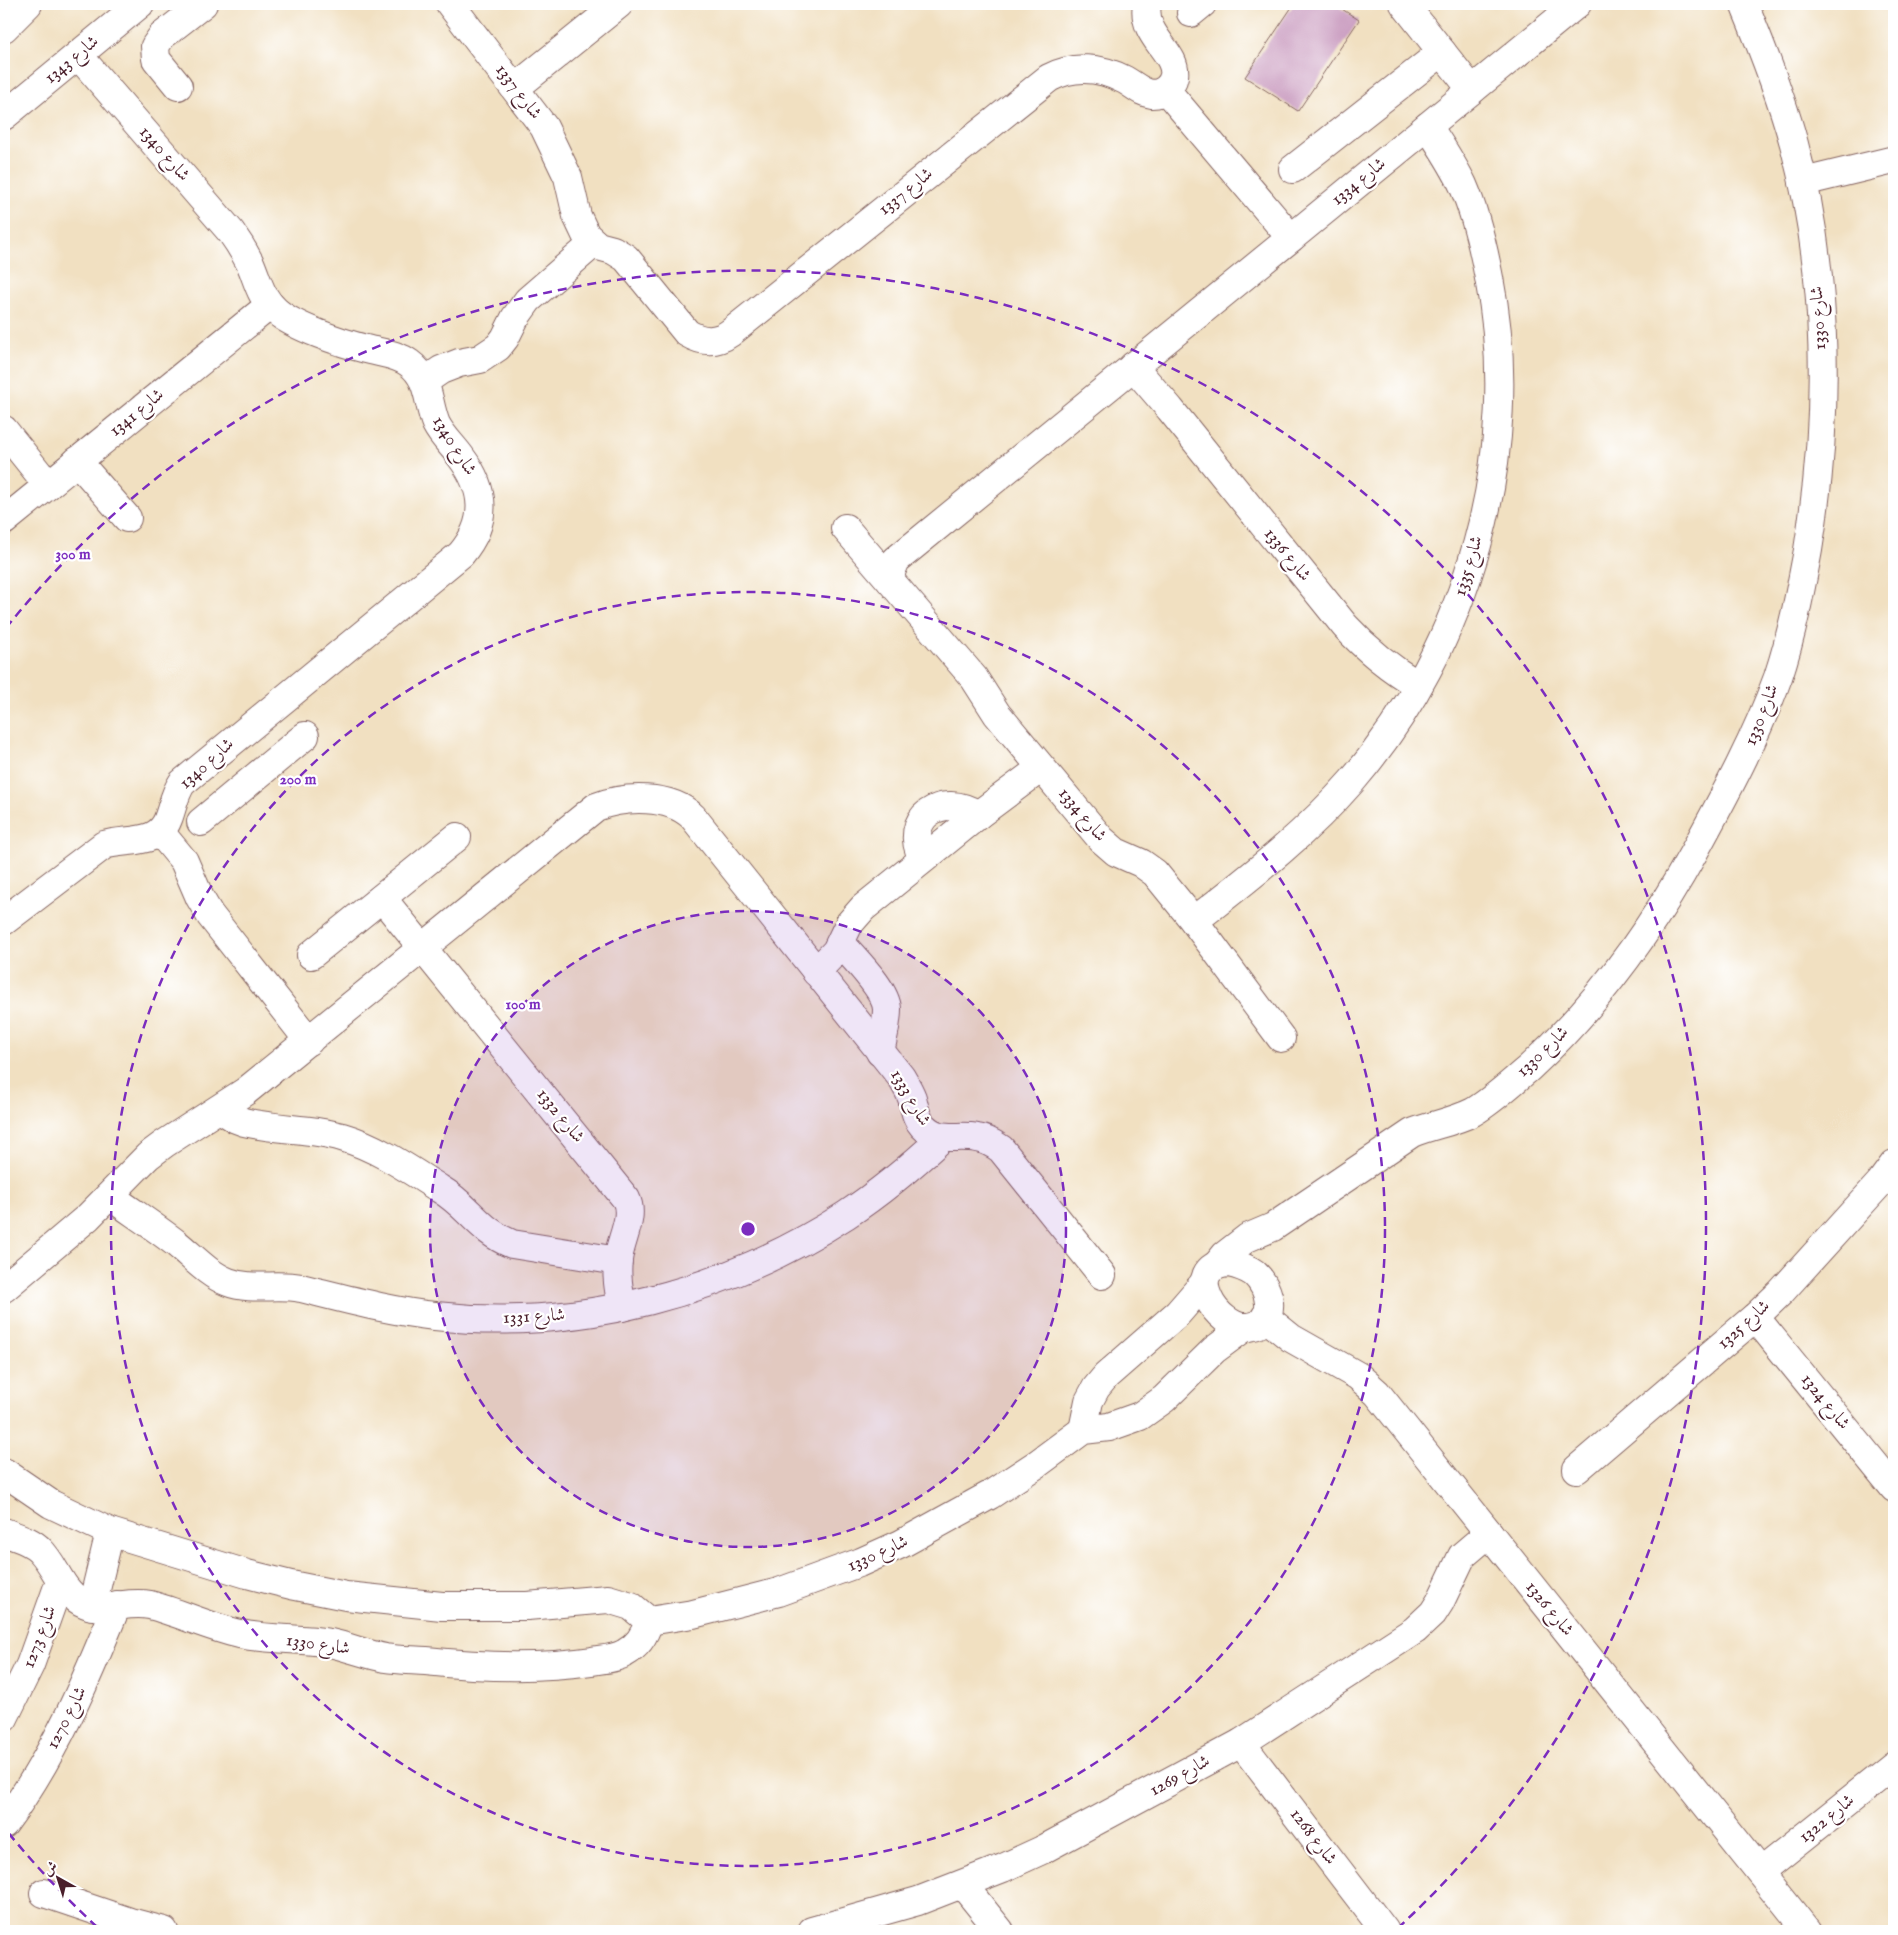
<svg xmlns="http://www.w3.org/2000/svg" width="1898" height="1935" viewBox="0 0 1898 1935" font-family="'IM FELL English',Amiri,serif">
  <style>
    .building { fill: #cb9ec1 }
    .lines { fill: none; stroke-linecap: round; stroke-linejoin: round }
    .minor-casing { stroke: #846360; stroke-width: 30 }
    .minor { stroke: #fff; stroke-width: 28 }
    .ring { fill: none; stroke: #7b2cbf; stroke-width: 2.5; stroke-dasharray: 9 6 }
    .labels { text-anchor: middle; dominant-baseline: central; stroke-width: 4.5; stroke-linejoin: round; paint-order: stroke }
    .street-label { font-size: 18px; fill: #4a1f2b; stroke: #fff }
    .centre { fill: #7b2cbf; stroke: #fff; stroke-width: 2.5 }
    .ring-label { font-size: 15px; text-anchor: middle; font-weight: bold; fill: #7b2cbf; stroke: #fff; stroke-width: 4.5; stroke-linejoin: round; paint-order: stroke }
  </style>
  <rect width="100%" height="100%" fill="#fff"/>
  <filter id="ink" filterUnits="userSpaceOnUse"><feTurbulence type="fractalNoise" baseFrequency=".02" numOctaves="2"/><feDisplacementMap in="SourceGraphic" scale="10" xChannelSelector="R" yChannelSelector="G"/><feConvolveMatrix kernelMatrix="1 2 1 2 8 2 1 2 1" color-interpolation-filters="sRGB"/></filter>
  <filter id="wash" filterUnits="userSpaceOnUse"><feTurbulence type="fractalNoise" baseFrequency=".0096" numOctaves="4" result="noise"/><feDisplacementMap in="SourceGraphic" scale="20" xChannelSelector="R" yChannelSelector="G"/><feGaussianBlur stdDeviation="1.12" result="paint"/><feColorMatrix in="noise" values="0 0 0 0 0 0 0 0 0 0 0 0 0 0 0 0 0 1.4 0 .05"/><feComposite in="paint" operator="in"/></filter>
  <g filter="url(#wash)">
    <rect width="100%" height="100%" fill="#f1e0c1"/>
    <g id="blocks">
      <!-- building -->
      <path class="building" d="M1294 4H1334L1359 20 1298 111 1245 77Z"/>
    </g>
  </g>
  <g filter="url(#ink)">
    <use href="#blocks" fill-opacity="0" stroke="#846360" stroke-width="1"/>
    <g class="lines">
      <!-- minor casing -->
      <g class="minor-casing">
        <g id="minor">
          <path d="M450 4 544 127 568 177 577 216 586 235 598 246 613 250 626 258 687 333C702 342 716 343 730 333L1049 78C1073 65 1100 67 1125 80 1134 85 1142 93 1152 94 1163 94 1172 86 1174 76 1178 52 1141 37 1147 4"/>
          <path d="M1404 4 1472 90"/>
          <path d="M1191 13 1202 4"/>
          <path d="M4 28 28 4"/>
          <path d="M178 86 156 59 155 46 162 36 203 4"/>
          <path d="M515 88 619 4"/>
          <path d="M1166 90 1291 238 1577 4"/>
          <path d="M4 116 140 4"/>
          <path d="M1293 169 1442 52"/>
          <path d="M1803 182 1894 160"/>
          <path d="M1133 366 1170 409 1345 626C1368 651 1389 668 1418 685"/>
          <path d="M425 381 441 370 459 363 480 359 498 347 505 338 515 318 528 300 594 243"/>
          <path d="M4 430 48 485"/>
          <path d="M77 461 127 518"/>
          <path d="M4 521 270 305"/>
          <path d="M845 528 974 678 997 714 1101 839 1116 852 1141 863 1155 873 1194 921 1281 1038"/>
          <path d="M891 581V572L896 560 1291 238"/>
          <path d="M201 822 305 736"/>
          <path d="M160 832 184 861 200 898 210 915 309 1041"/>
          <path d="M923 859C901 818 942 791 978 815"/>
          <path d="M382 898 626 1199C635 1217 620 1240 618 1260 616 1276 619 1291 622 1307"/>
          <path d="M4 921 104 845C127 838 158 846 168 819 173 806 174 795 182 783L461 554C488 522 486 490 461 457 453 446 442 436 436 424 427 402 430 378 409 363 397 354 381 353 366 349 342 343 294 327 276 311 261 298 258 282 251 265 245 253 239 243 231 232L78 55"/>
          <path d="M1194 921C1250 877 1305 835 1352 781 1468 646 1524 453 1489 278 1483 246 1476 215 1463 185 1453 164 1440 145 1428 126"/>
          <path d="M841 943C854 959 886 989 887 1009 887 1023 883 1038 880 1052"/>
          <path d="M311 955 457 837"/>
          <path d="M816 972 836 951 849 924 863 908 978 815 1041 768"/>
          <path d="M220 1109 236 1119 244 1122C277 1130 311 1128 342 1137 377 1147 410 1170 440 1189 469 1206 479 1231 512 1244L618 1261"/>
          <path d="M110 1196C132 1212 155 1227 177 1244 193 1257 208 1274 228 1282 252 1291 277 1283 301 1288 346 1299 389 1311 435 1316 578 1332 727 1292 846 1215 881 1192 913 1165 943 1137"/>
          <path d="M1229 1263C1238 1265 1247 1268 1254 1273 1271 1288 1279 1323 1249 1327 1217 1331 1179 1266 1229 1263Z"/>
          <path d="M1216 1266 1225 1255 1247 1238 1273 1227 1412 1133C1432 1125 1453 1122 1473 1112 1493 1100 1511 1083 1529 1068 1596 1006 1650 932 1694 852 1725 795 1756 738 1778 677 1792 635 1800 593 1808 550 1830 417 1829 275 1794 144 1781 96 1763 50 1744 4"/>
          <path d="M4 1288 88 1217 148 1156 164 1144 246 1091 596 807C624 796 670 794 693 817L901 1077C905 1084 909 1090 912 1098 915 1108 915 1117 923 1126 939 1143 957 1134 977 1138 986 1139 994 1144 1001 1149L1102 1275"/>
          <path d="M1265 1317 1291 1338 1358 1376 1377 1393 1807 1931"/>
          <path d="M1755 1317 1894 1488"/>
          <path d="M1083 1430 1089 1401 1096 1388 1106 1376 1178 1313 1204 1283"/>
          <path d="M1577 1469 1755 1317 1781 1292 1880 1183 1894 1164"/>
          <path d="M4 1472 51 1504 110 1532 247 1574 291 1585 346 1596 442 1606H527L608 1599 631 1606 649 1621"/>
          <path d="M4 1532C16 1537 31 1540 40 1550 57 1567 62 1595 86 1604 107 1612 128 1600 150 1605 180 1613 209 1627 240 1634 269 1640 300 1638 330 1643 348 1647 366 1654 385 1658 398 1660 412 1660 426 1661 481 1667 537 1669 592 1661 603 1659 615 1659 625 1653 638 1646 645 1635 649 1621"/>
          <path d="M92 1606 110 1532"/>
          <path d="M649 1621 693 1614 779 1592 861 1562 901 1544 990 1495 1037 1464 1083 1430 1109 1427 1140 1416 1164 1399 1214 1350 1245 1327"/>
          <path d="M4 1718 30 1665 60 1581"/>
          <path d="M1241 1743 1385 1931"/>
          <path d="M4 1824C54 1757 86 1681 117 1605"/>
          <path d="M1760 1872 1894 1765"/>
          <path d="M963 1885 1000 1931"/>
          <path d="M44 1893 130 1922 164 1931"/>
          <path d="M812 1931 918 1901 1003 1868 1042 1850 1241 1743 1415 1630 1433 1613 1440 1602 1462 1556 1489 1533"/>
        </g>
      </g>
      <!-- minor -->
      <use href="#minor" class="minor"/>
    </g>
  </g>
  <!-- distance rings -->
  <circle cx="748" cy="1229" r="318" fill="#7b2cbf" fill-opacity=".12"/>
  <g class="ring">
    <circle cx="748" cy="1229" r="318"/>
    <circle cx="748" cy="1229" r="637"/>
    <path d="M97 1927A955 955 0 0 1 6 1830M6 628A955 955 0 1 1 1399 1927"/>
  </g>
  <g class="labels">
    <!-- street labels -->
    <g class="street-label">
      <text transform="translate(72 60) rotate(-40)">شارع 1343</text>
      <text transform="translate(518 92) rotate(53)">شارع 1337</text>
      <text transform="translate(164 154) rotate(49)">شارع 1340</text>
      <text transform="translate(1359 182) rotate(-39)">شارع 1334</text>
      <text transform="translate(906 192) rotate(-39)">شارع 1337</text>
      <text transform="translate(1819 318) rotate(-93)">شارع 1330</text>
      <text transform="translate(137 413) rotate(-39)">شارع 1341</text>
      <text transform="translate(454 446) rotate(58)">شارع 1340</text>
      <text transform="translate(1287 555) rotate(51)">شارع 1336</text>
      <text transform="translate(1469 566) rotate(-73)">شارع 1335</text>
      <text transform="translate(1762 715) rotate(-68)">شارع 1330</text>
      <text transform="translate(207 764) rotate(-42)">شارع 1340</text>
      <text transform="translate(1082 815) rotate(50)">شارع 1334</text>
      <text transform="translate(1543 1052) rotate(-44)">شارع 1330</text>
      <text transform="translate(910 1098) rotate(60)">شارع 1333</text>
      <text transform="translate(560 1116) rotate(51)">شارع 1332</text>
      <text transform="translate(534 1317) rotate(-3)">شارع 1331</text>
      <text transform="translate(1744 1325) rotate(-42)">شارع 1325</text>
      <text transform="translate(1825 1402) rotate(51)">شارع 1324</text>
      <text transform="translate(878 1554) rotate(-24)">شارع 1330</text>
      <text transform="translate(1549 1609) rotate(51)">شارع 1326</text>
      <text transform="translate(40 1637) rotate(-69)">شارع 1273</text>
      <text transform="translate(318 1645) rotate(8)">شارع 1330</text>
      <text transform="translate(67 1718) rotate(-63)">شارع 1270</text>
      <text transform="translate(1180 1776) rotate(-29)">شارع 1269</text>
      <text transform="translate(1827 1819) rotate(-39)">شارع 1322</text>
      <text transform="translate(1313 1837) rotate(53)">شارع 1268</text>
    </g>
  </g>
  <circle cx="748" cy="1229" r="8" class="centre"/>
  <g class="ring-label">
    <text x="73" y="559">300 m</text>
    <text x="298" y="784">200 m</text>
    <text x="523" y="1009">100 m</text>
  </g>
  <!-- margin -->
  <rect width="1898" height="1935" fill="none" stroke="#fff" stroke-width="20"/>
  <!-- north arrow -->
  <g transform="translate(58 1878) rotate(321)" stroke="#ffffff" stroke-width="4" paint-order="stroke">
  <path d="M0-4L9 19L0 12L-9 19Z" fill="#4a1f2b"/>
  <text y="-8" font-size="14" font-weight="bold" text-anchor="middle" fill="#4a1f2b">ش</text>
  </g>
</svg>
